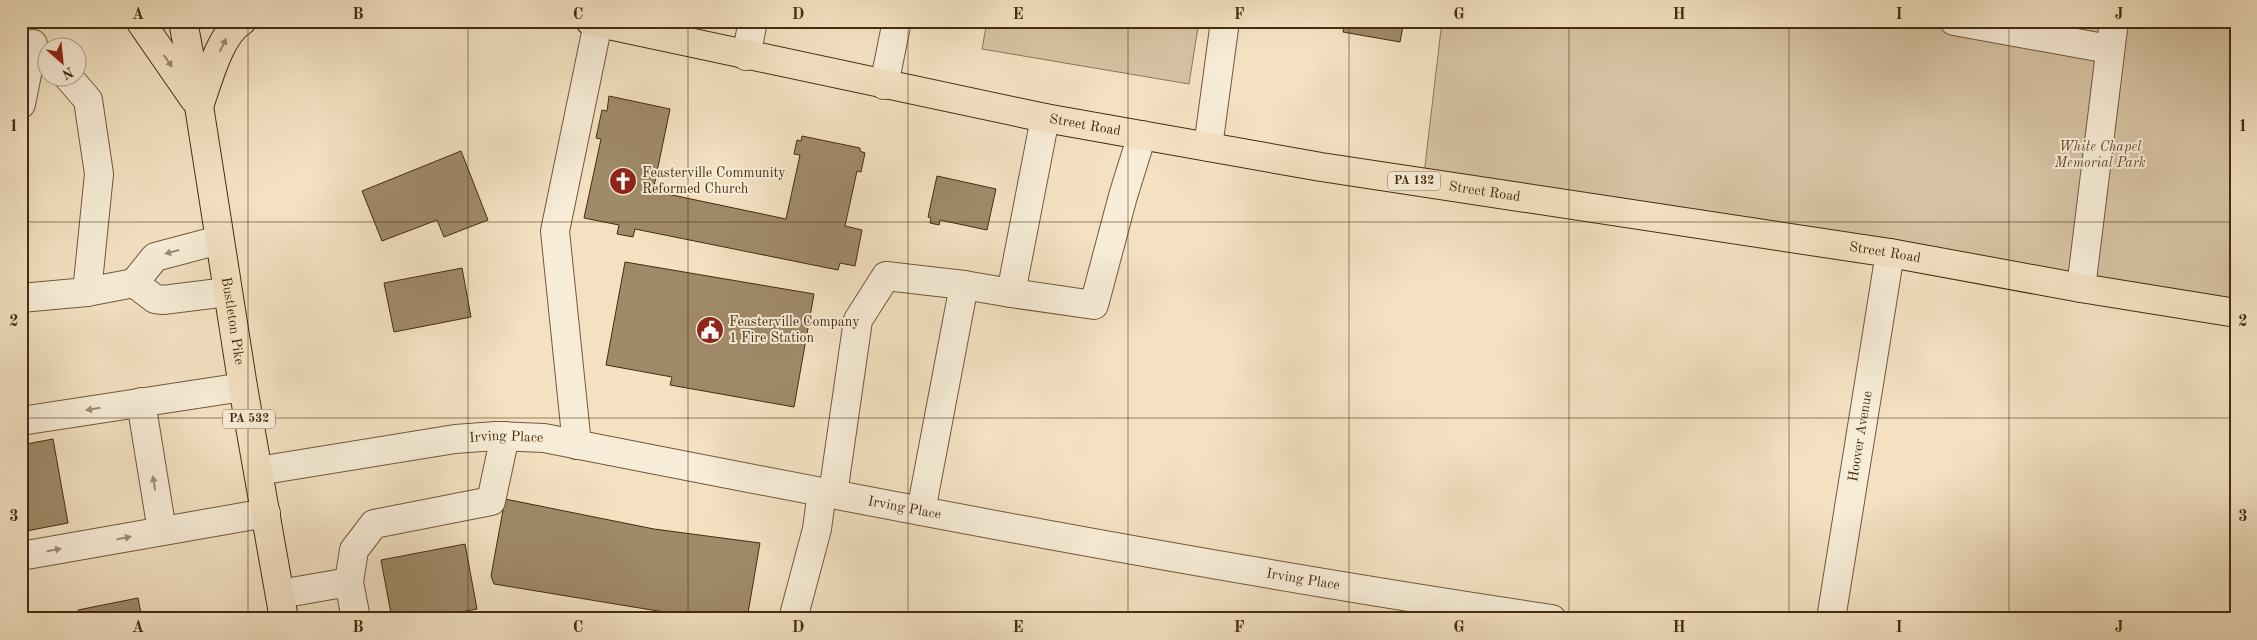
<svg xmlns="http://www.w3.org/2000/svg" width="2257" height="640" viewBox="0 0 2257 640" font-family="'Old Standard TT',serif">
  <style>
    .green { fill: #d6c2a3; stroke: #8e7757 }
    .building { fill: #a08a6a; stroke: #462c0b }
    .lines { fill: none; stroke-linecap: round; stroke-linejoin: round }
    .minor-casing { stroke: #715939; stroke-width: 30 }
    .major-casing { stroke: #462c0b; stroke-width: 30 }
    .minor { stroke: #f7ecd7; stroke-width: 28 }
    .major { stroke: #f3e1c2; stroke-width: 28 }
    .oneway { fill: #9c8666 }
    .oneway2 { fill: #9e8c71 }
    .grid { fill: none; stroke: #462c0b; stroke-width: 1; stroke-opacity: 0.55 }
    .labels { text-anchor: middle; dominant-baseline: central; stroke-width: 4; stroke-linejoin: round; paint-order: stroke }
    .shield { fill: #f7ecd7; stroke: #7b6648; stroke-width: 1 }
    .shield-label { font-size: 12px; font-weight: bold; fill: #462c0b }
    .street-label { font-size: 14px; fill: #462c0b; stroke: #f7ecd7 }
    .park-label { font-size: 14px; font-style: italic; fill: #634a29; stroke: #f7ecd7 }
    .poi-label { font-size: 14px; fill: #462c0b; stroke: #f7ecd7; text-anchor: start }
    .neatline { fill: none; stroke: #462c0b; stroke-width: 2 }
    .grid-label { font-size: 16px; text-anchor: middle; font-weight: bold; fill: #462c0b }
  </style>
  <rect width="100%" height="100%" fill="#f3e1c2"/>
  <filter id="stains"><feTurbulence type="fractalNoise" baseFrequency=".004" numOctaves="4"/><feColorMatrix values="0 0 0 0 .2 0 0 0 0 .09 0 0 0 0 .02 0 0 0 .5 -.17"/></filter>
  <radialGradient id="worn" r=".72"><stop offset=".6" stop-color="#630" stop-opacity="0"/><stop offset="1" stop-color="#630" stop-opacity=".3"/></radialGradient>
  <!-- green -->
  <g class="green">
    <path d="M987 21H1199L1189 84 982 49Z"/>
    <path d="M1442 21H2236V313L1423 183Z"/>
  </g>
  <!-- building -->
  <g class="building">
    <path d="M1345 21H1404L1400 42 1343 32Z"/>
    <path d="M609 96 670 109 653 191 786 219 800 155 794 154 797 140 801 141 802 136 860 148V151L865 153 861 172 857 171 845 226 862 230 855 266 840 263 838 270 635 229 633 237 617 234 619 225 584 218 601 139 596 138 602 110 607 111Z"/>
    <path d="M461 151 488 220 444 237 437 220 382 241 362 191Z"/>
    <path d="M937 176 996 189 987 230 940 220 939 225 930 223 931 218 928 217Z"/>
    <path d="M625 262 814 294 794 407 670 385 672 377 606 365Z"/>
    <path d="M462 268 471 317 394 332 384 283Z"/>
    <path d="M53 439 68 523 21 532V445Z"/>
    <path d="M505 499 654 529 760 543 747 619H687L688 616 494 584 491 576Z"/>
    <path d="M465 544 477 609 424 619H392L381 560Z"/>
    <path d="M138 598 142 619H79L78 610Z"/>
  </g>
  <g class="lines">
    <!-- minor casing -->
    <g class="minor-casing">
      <g id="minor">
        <path d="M1954 21 2109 49"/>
        <path d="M746 56 753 21"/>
        <path d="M69 78 88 100 99 174 87 292 134 283"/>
        <path d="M884 85 897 21"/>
        <path d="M21 104 33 44"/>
        <path d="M1045 118 1011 293 1094 305 1123 196 1142 135"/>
        <path d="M1208 147 1225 21"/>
        <path d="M219 240 155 257 134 283 155 299 163 300 227 292"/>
        <path d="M2081 288 2114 21"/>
        <path d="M21 298 87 292"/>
        <path d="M141 402 162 531"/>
        <path d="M21 421 243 387"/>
        <path d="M577 445 555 231 598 23"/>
        <path id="s1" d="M258 471 455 439 496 436 544 438C879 504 1214 569 1552 619"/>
        <path d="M833 494 858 320 886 276 964 285"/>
        <path d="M921 511 964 285 1011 293"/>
        <path d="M21 556 266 513"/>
        <path d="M349 582 356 619"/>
        <path d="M280 594 349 582 354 550 374 524 491 501 505 436"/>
        <path d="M793 619 817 529 822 492"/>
        <path id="s2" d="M1831 619 1890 253"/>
      </g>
    </g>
    <!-- major casing -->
    <g class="major-casing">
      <g id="major">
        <path d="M140 21 194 99"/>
        <path id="s3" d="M183 21 199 106 243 387 284 619"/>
        <path id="s4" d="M590 21 1045 118 1321 167 1890 253 2081 288 2236 313"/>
        <path d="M199 106C208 82 219 35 242 21"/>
      </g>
    </g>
    <!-- minor -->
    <use href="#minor" class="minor"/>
    <!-- major -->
    <use href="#major" class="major"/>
  </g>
  <!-- one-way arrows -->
  <defs><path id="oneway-solid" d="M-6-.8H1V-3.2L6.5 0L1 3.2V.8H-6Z" transform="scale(1.25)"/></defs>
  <g class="oneway">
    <use href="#oneway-solid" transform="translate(223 45) rotate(-64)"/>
    <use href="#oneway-solid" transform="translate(168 61) rotate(55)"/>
  </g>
  <g class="oneway2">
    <use href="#oneway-solid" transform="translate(172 252) rotate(165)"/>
    <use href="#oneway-solid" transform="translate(93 409) rotate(171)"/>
    <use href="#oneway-solid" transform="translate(154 483) rotate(-99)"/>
    <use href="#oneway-solid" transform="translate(124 538) rotate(-10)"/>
    <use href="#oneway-solid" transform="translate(54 550) rotate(-10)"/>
  </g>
  <!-- grid -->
  <path class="grid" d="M248 21V619M468 21V619M688 21V619M908 21V619M1128 21V619M1349 21V619M1569 21V619M1789 21V619M2009 21V619M21 222H2236M21 418H2236"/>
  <!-- icons -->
  <defs>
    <g id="church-disc" transform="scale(1.4375)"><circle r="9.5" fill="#8f2418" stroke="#f7ecd7"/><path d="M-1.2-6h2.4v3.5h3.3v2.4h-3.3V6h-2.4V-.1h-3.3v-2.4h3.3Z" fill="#fff"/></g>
    <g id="civic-disc" transform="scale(1.4375)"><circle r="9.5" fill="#8f2418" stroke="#f7ecd7"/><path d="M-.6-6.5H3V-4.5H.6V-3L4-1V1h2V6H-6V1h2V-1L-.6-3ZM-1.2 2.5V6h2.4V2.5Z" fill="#fff"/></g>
  </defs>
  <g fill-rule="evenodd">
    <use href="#church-disc" x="623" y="181"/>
    <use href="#civic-disc" x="710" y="330"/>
  </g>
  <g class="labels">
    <!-- shield labels -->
    <g class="shield">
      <rect x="1388" y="171.5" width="52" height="19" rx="4"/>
      <rect x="223" y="409.5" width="52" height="19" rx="4"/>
    </g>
    <g class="shield-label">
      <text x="1414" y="181">PA 132</text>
      <text x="249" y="419">PA 532</text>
    </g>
    <!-- street labels -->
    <g class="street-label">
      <text stroke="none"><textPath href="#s4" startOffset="506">Street Road</textPath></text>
      <text stroke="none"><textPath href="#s4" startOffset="911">Street Road</textPath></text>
      <text stroke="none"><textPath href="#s4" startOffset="1316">Street Road</textPath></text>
      <text stroke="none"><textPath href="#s3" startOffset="304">Bustleton Pike</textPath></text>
      <text stroke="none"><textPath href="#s2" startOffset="185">Hoover Avenue</textPath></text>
      <text stroke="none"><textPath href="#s1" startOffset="251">Irving Place</textPath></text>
      <text stroke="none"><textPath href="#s1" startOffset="656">Irving Place</textPath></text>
      <text stroke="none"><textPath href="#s1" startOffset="1061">Irving Place</textPath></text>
    </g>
    <!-- park labels -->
    <g class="park-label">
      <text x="2100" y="147">White Chapel<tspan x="2100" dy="16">Memorial Park</tspan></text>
    </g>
    <!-- poi labels -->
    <g class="poi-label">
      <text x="642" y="173">Feasterville Community<tspan x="642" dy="16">Reformed Church</tspan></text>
      <text x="729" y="322">Feasterville Company<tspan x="729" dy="16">1 Fire Station</tspan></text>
    </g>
  </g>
  <!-- margin -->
  <rect width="2257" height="640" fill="none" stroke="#f3e1c2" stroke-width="55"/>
  <!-- north arrow -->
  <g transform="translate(62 62) rotate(153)"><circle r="24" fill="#f7ecd7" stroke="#b09f85"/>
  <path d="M0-4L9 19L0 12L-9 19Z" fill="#8f2418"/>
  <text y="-8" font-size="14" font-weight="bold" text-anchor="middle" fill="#462c0b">N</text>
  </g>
  <rect x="28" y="28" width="2202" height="584" class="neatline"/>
  <g class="grid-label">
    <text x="138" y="19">A</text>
    <text x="358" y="19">B</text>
    <text x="578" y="19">C</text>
    <text x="798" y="19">D</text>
    <text x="1018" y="19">E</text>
    <text x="1239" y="19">F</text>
    <text x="1459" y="19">G</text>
    <text x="1679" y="19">H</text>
    <text x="1899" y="19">I</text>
    <text x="2119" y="19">J</text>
    <text x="14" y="131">1</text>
    <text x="2243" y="131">1</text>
    <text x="14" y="326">2</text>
    <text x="2243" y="326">2</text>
    <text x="14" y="521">3</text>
    <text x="2243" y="521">3</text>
    <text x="138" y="632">A</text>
    <text x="358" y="632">B</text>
    <text x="578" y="632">C</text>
    <text x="798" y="632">D</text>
    <text x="1018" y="632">E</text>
    <text x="1239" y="632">F</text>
    <text x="1459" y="632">G</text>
    <text x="1679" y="632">H</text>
    <text x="1899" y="632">I</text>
    <text x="2119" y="632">J</text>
  </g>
  <rect width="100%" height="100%" filter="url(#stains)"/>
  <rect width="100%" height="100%" fill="url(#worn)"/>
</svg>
